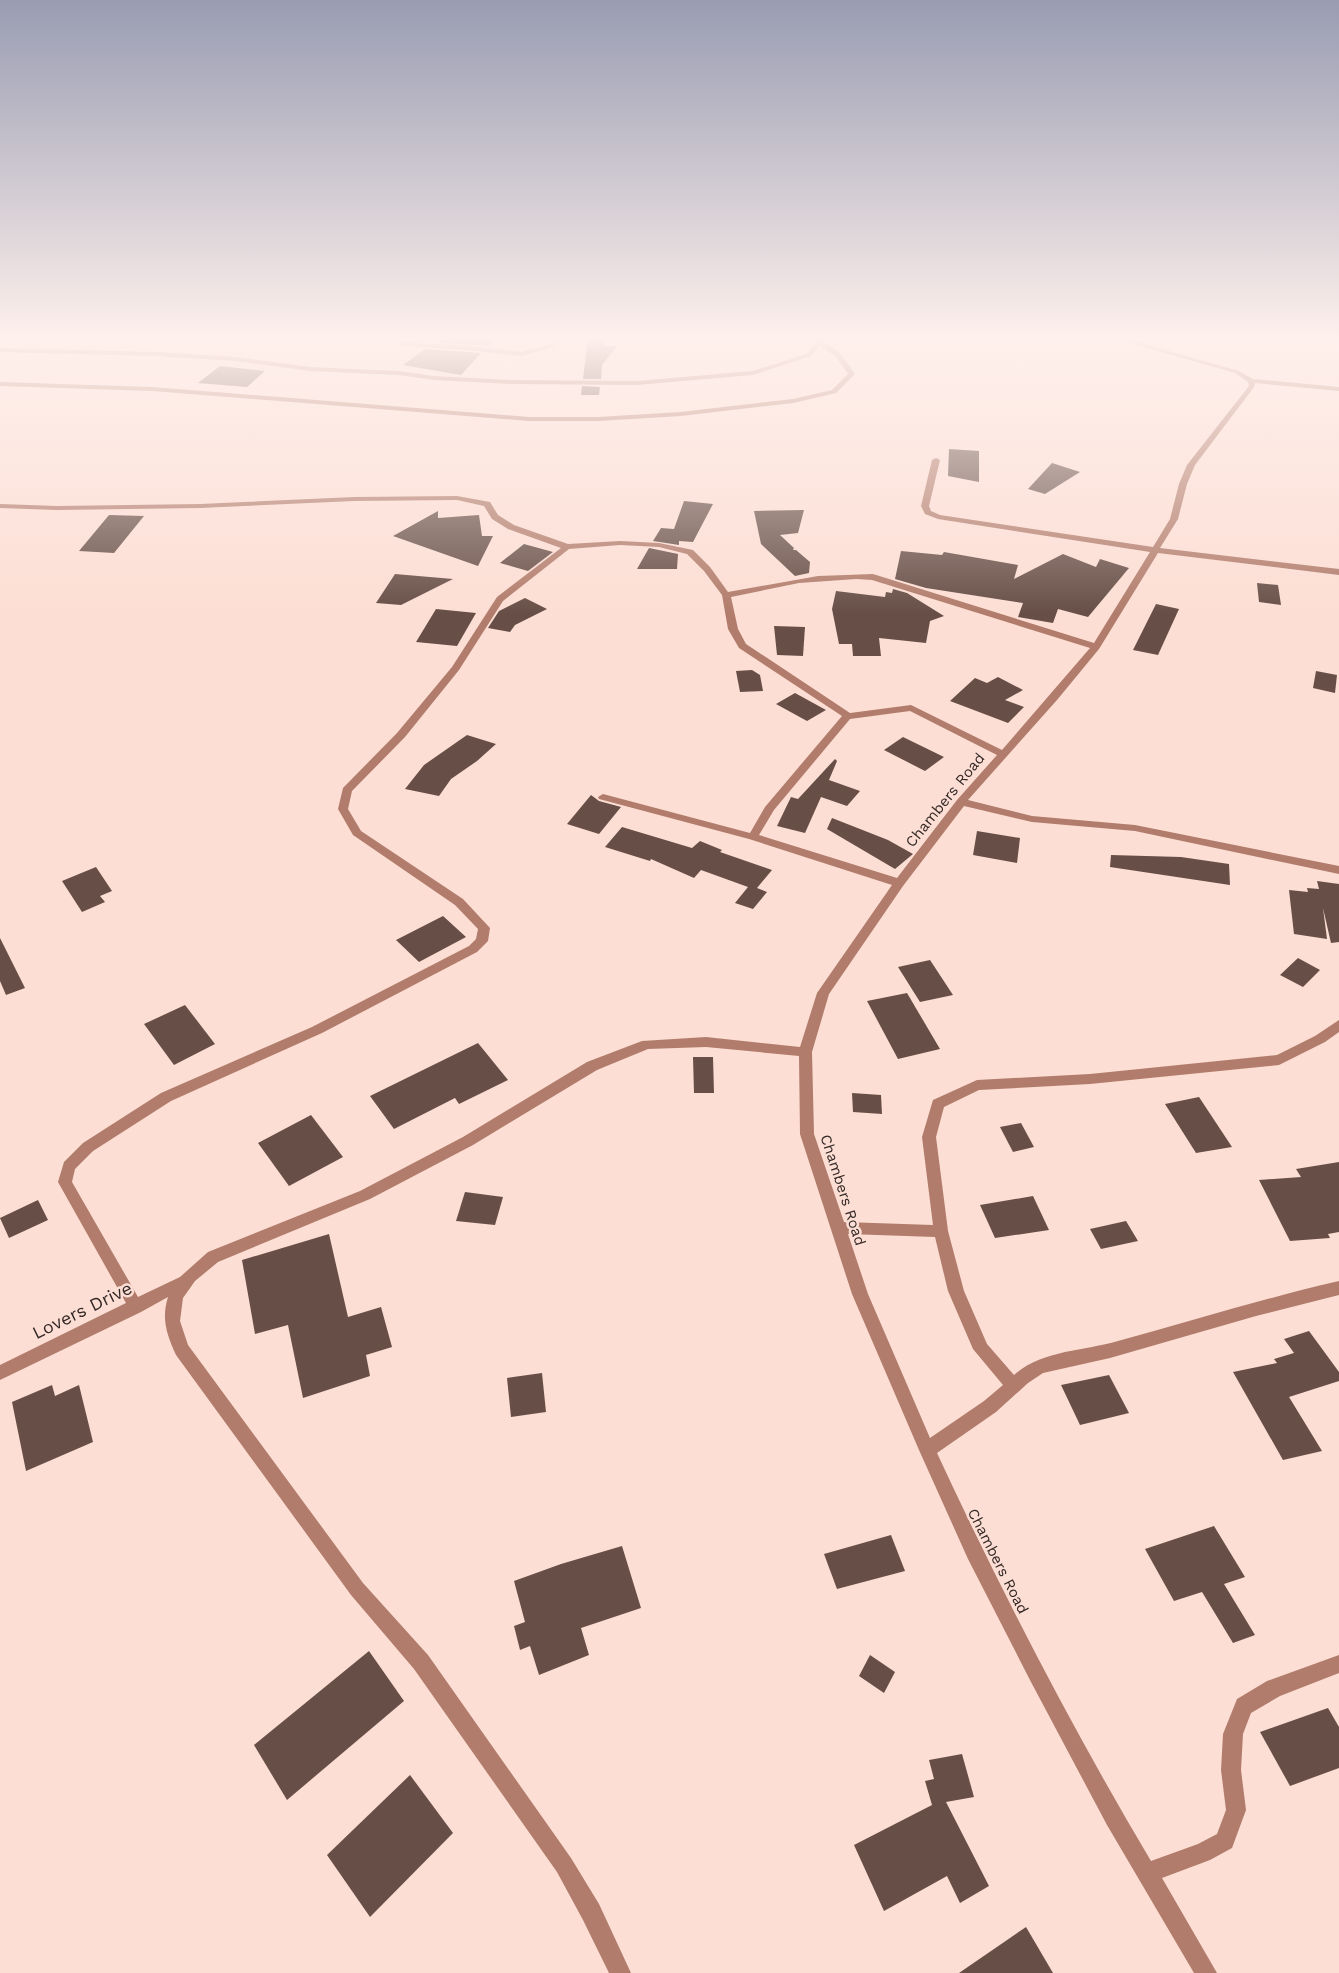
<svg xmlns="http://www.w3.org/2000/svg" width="1339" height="1973" viewBox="0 0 1339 1973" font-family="'Work Sans',sans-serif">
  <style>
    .building { fill: #674f47 }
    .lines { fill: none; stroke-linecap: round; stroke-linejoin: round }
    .minor { fill: #b17c6b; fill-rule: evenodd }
    .labels { text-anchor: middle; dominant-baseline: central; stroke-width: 5; stroke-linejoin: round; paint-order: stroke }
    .street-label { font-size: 15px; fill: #332825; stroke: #fcded4 }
    .near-street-label { font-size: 18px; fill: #332825; stroke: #fcded4 }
  </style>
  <rect width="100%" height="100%" fill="#fcded4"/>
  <!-- building -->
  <g class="building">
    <path d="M442 337H496L488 346 435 342Z"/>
    <path d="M588 337H605L604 346H617L602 365 601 379H583Z"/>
    <path d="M425 349 468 352 481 353 461 375 403 365Z"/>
    <path d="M220 366 265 371 247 387 198 383Z"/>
    <path d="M582 386 600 387 599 395H581Z"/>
    <path d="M949 449 979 451V482L948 476Z"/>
    <path d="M1052 463 1080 472 1045 494 1028 489Z"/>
    <path d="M684 501 713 504 693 542 679 541V545L653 541 661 528 674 529Z"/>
    <path d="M804 510 798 533 780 535 794 548 793 550H796L810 562 809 573 795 576 761 544 754 511Z"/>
    <path d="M438 511V518L479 515 482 536H493L478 566 393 536Z"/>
    <path d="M109 515 144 516 114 553 79 551Z"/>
    <path d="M524 544 553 552 528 571 500 563Z"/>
    <path d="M649 548 678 554 677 569H637Z"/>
    <path d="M901 551 942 555 944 552 1018 565 1014 579 1063 554 1096 567 1100 559 1129 568 1088 617 1058 609 1053 623 1018 617 1023 603 926 588 895 579Z"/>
    <path d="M395 574 453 579 401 605 376 603Z"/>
    <path d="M1257 583 1278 585 1281 605 1259 602Z"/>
    <path d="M893 589 907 593 944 616 930 621 926 643 879 638 881 656H853L852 644H839L832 609 836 591 885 597 886 592 892 593Z"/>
    <path d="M525 598 547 609 515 625 510 632 488 628 499 611Z"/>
    <path d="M1156 604 1179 609 1158 655 1133 650Z"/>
    <path d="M436 609 476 613 457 646 416 642Z"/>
    <path d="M774 626 805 627 803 656 777 655Z"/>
    <path d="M752 670 760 675 763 691 740 692 736 671Z"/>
    <path d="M1316 671 1337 675 1335 693 1313 688Z"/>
    <path d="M998 677 1023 690 1005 700 1024 707 1008 723 950 701 975 678 987 683Z"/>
    <path d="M795 693 826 710 807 721 776 704Z"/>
    <path d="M467 735 496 744 477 761 451 779 439 796 405 789 424 765Z"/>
    <path d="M903 737 944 757 925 771 884 750Z"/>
    <path d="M835 759 837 761 829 780 860 791 847 806 821 797 805 833 777 826 791 797 798 799Z"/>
    <path d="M591 795 599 801 621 807 599 834 567 824Z"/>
    <path d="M832 818 888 840 913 854 895 869 827 829Z"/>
    <path d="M622 827 692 848 700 841 722 850 720 852 772 870 757 888 767 892 753 909 735 903 748 887 701 870 694 878 651 859 650 861 605 847Z"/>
    <path d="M977 831 1020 838 1017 863 973 855Z"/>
    <path d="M1111 855 1181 857 1229 864 1230 885 1110 867Z"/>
    <path d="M96 867 112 891 100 896 105 902 82 912 62 881Z"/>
    <path d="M1317 881 1339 884V942L1331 943 1323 908 1327 939 1294 934 1289 890 1308 892 1307 888 1319 889Z"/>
    <path d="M443 916 466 937 419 962 396 940Z"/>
    <path d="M0 938 25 988 6 995 0 981Z"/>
    <path d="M1298 958 1320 970 1303 987 1280 975Z"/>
    <path d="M930 960 953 995 920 1002 898 967Z"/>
    <path d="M907 993 940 1049 898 1059 867 1001Z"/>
    <path d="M185 1005 215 1044 174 1065 144 1024Z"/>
    <path d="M478 1043 508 1080 459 1104 455 1098 394 1129 370 1096Z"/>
    <path d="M693 1057H713L714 1093H694Z"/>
    <path d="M852 1093 881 1095 882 1114 853 1112Z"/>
    <path d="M1199 1097 1232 1147 1196 1153 1165 1104Z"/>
    <path d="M311 1115 343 1157 289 1186 258 1143Z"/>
    <path d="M1021 1123 1034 1147 1013 1152 1000 1127Z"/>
    <path d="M1339 1162V1232L1328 1234 1330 1238 1290 1241 1259 1180 1301 1177 1296 1169Z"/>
    <path d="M465 1192 503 1197 495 1225 456 1221Z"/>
    <path d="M1033 1196 1049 1230 995 1238 980 1205Z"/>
    <path d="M38 1200 48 1220 9 1238 0 1218Z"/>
    <path d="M1126 1221 1138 1241 1101 1249 1090 1229Z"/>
    <path d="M329 1234 348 1317 381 1307 392 1347 366 1355 370 1376 303 1398 288 1325 255 1334 242 1260Z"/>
    <path d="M1309 1331 1339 1372V1381L1289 1397 1322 1451 1283 1460 1233 1372 1277 1363 1274 1359 1294 1353 1284 1339Z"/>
    <path d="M542 1373 546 1412 511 1417 507 1378Z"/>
    <path d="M1109 1375 1129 1413 1080 1425 1061 1385Z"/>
    <path d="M52 1385 55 1396 79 1385 93 1442 26 1471 12 1402Z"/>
    <path d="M1214 1526 1245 1577 1224 1584 1255 1635 1233 1643 1202 1592 1174 1601 1145 1549Z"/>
    <path d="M891 1535 905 1571 837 1589 824 1554Z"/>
    <path d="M622 1546 641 1608 581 1628 589 1655 539 1675 530 1646 520 1650 514 1626 525 1622 514 1581 561 1564Z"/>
    <path d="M369 1651 404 1701 287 1800 254 1745Z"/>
    <path d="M870 1655 895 1672 884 1693 859 1676Z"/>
    <path d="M1328 1708 1339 1727V1768L1290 1786 1260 1732Z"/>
    <path d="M962 1754 974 1797 946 1802 989 1886 960 1903 947 1876 884 1911 854 1845 932 1805 925 1781 934 1779 929 1760Z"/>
    <path d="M410 1775 453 1833 370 1917 327 1855Z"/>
    <path d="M1026 1927 1053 1973H959Z"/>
  </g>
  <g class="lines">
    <!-- minor -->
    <g class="minor">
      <path d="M564 337H573L544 350 521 356 468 350 401 346 398 344 401 342 468 346 521 352 540 348Z"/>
      <path d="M805 337C828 337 843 355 855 374L836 393 793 403 681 416 598 421H529L152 391 0 386V382L152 387 529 417H598L681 412 793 399 832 390 848 374 836 357 820 345 811 356 753 375 637 385 512 384 434 380 399 375 310 371 235 361 156 356 0 352V348L156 352 235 357 310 367 399 371 434 376 512 380 637 381 752 371 807 354 816 342Z"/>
      <path d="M1109 337H1120L1239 371 1253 379 1339 387V391L1255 383 1254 387 1195 465 1187 484 1178 519 1160 548 1339 569V575L1158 553 1099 649 1057 700 968 800 1032 816 1135 825 1339 866V874L1135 831 1032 822 964 806 903 886 829 994 812 1052 814 1134 844 1222 933 1225 922 1137 933 1100 977 1080 1090 1074 1277 1055 1315 1036 1339 1020V1032L1325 1042 1279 1065 1090 1084 979 1090 944 1107 936 1137 948 1231 964 1291 987 1344 1014 1375C1042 1350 1084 1351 1118 1341 1192 1321 1265 1298 1339 1281V1295L1256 1316 1110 1358 1043 1373 1028 1383 996 1412 937 1453C1001 1591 1073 1730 1151 1861L1198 1844 1217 1834 1226 1810 1221 1770 1223 1734 1237 1699 1267 1681 1339 1655V1673L1280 1696 1251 1713 1243 1734 1241 1770 1246 1810 1232 1848 1210 1860 1162 1878 1217 1973H1194L1107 1825 1031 1682 968 1559 919 1450 852 1294 800 1134 799 1056 706 1047 648 1049 597 1070 473 1145 370 1199 218 1262 195 1281 183 1298 180 1321 188 1345 363 1583 428 1655 571 1858 599 1904 631 1973H609L583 1920 557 1872 414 1669 351 1595 176 1355C167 1335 161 1319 168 1297L141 1312 0 1380V1365L126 1303 58 1182 64 1162 83 1143 161 1093 312 1027 469 946 476 939 478 929 455 905 353 835 338 809 343 788 397 733 452 667 497 597 561 548 508 529 492 519 484 506 457 500 354 501 200 508 57 510 0 508V504L57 506 200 504 354 497 457 496 490 502 498 515 514 525 568 544 620 541 659 543 693 550 710 567 728 592 818 576 873 574 1094 643 1150 552 938 519 925 514 921 506 932 460 936 458 940 460 929 506 931 511 940 515 1153 547 1170 519 1179 484 1187 465 1249 386 1248 382 1235 373ZM620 545 659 547 687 554 704 571 722 595 728 629 739 648 842 716 765 807 750 833 603 794 598 797 599 799 749 839 892 885 817 993 800 1047 706 1037 642 1041 587 1062 463 1137 360 1191 208 1252 180 1277 138 1297 72 1182 75 1169 93 1151 171 1101 322 1033 477 952 488 941 490 928 463 899 361 831 348 809 352 791 405 737 459 670 503 601 569 549ZM856 579 872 580 1090 648 1002 750 911 705 850 713 746 644 738 629 731 597 799 583ZM910 711 997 755 957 800 897 878 759 835 774 810 850 719ZM848 1234 935 1237 948 1291 973 1349 1003 1385 984 1401 930 1438 868 1294Z"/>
    </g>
  </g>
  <!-- sky -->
  <linearGradient id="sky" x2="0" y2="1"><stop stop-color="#999cb2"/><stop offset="0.55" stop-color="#fef0ec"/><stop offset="1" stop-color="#fef0ec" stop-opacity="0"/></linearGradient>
  <rect width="1339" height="614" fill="url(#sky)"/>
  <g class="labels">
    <!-- street labels -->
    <g class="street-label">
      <text transform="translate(945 800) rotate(-51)">Chambers Road</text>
      <text transform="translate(843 1190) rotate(72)">Chambers Road</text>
      <text transform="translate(998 1561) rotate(63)">Chambers Road</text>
    </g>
    <!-- near-street labels -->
    <g class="near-street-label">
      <text transform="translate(82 1310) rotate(-26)">Lovers Drive</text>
    </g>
  </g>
</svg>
